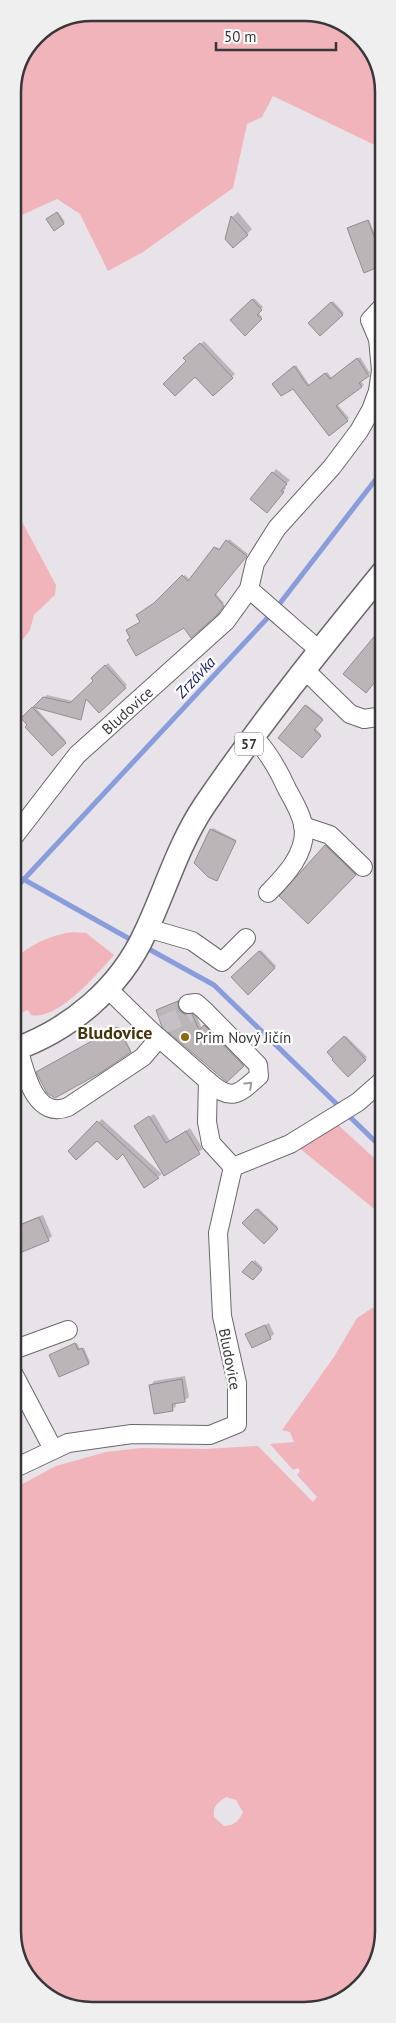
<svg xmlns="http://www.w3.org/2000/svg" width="396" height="2023" font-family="'PT Sans',sans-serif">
  <rect width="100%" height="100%" fill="#e8e3e9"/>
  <path fill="#f0b4ba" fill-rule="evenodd" d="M92,13L324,15L364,40L383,82V149L273,96L262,117L247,124L233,188L143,252L108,271L80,214L57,199L13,219V87L36,36Z
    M13,505L56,585L55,595L34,615L30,630L21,642L13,646Z
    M72,932L86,933L114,955C98,973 58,1021 31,1015L28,1010L13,1016V960C31,944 48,936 72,932Z
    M337,1124L383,1166V1216L298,1147Z
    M383,1307V1839L375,1848L383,1857V1936L360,1987L314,2010L76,2009L32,1984L13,1941V1489L56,1466L106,1452L141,1448L205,1449L258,1446L313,1502L317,1497L297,1475L300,1471L298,1468L293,1470L270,1444L294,1442L290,1432L282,1430L334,1357L357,1318L372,1308ZM226,1797L236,1800L243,1812C239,1821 235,1825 224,1826L214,1817C213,1806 217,1803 226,1797Z"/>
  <path fill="#0003" d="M58,212L65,222L63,223L50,217Z
    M238,212L252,229L247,234L227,238L232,217Z
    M369,220L381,249L383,264L350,227Z
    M254,298L263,307L258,312L262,317L245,334L231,320Z
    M333,301L344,313L320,334L309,323Z
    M204,341L235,374L213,394L185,358Z
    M360,357L370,373L361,381L364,385L362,386L337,404L349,418L347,420L293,388L274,384L296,365L310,386L327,372L332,378Z
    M276,469L290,480L284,486L286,488L270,508L273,473Z
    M229,539L248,554L215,593L224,603L191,636L184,626L132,637L157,602L185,575L190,580L215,548L216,547L221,549Z
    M108,663L127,685L99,711L87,698L80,718L35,706L47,695L73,701L95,681L92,679Z
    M307,705L323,718L315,728L321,734L302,756L279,737Z
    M35,707L66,741L52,754L22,718Z
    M213,828L236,840L218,878L211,830Z
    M329,842L359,870L308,922L281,896Z
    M261,950L276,966L248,993L233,977Z
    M181,999L182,1007L195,1012L202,1029L208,1023L246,1062L227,1080L157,1011Z
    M383,1001V1018L375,1012Z
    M119,1027L131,1050L130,1052L39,1070Z
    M346,1036L367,1057L348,1076L329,1052Z
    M154,1114L170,1141L190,1128L203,1149L164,1174L135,1126Z
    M102,1119L162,1174L144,1186L123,1152L97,1139L70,1151Z
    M258,1208L278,1227L264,1242L244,1223Z
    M43,1215L52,1236L48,1240L13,1233L17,1225Z
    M255,1260L263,1268L253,1278L244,1271Z
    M269,1323L274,1334L270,1338L247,1335Z
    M77,1343L80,1349L84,1348L90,1362L89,1363L52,1354Z
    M185,1376L189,1397L185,1400L175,1402L176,1406L172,1410L151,1385L154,1381Z"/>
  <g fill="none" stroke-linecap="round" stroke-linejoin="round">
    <path stroke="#899cdb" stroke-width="5" d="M23,879L135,942
      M13,891L274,611L383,470
      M145,947L214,985L383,1149"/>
  </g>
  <path fill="#bbb5b8" stroke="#938d90" d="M57,212L64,224L54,231L46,219Z
    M231,216L248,235L233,248L225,239Z
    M368,220L379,250L383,248V265L364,273L347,228Z
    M252,299L262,310L257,315L262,319L245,336L230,320Z
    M331,302L343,315L320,336L308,323Z
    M200,343L233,378L213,396L195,377L175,396L163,384L186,361L183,358Z
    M357,358L369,376L359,383L362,387L336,406L348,421L329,436L293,389L281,396L272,384L294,366L308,386L325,373L330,379Z
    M272,472L287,484L281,491L284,492L267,513L250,499Z
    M226,540L247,556L215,595L224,606L218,614L191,638L184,628L136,656L127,640L130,638L126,630L140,622L136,615L154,603L182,575L188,581L214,547L219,550Z
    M383,626V672L366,693L343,674Z
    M105,665L126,688L99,713L86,699L81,720L33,707L43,697L70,703L93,681L91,678Z
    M305,705L323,720L314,730L321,736L302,758L278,738Z
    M32,707L66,743L52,756L25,727L27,725L21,718Z
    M210,829L236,841L217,881L208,877L194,863Z
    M325,845L356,875L308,924L279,896Z
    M259,951L275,968L248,995L231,977Z
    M178,1001L179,1010L184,1014H192L199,1030L204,1025L244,1066L227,1082L162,1027L156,1010Z
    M117,1027L131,1052L100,1073L55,1098L47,1093L36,1072Z
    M344,1036L366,1060L348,1077L332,1060L333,1059L327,1052Z
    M149,1116L166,1143L186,1131L200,1154L164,1176L134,1126Z
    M97,1121L120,1142L159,1178L144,1188L123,1154L117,1160L97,1141L76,1160L68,1151Z
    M256,1209L278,1229L264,1244L242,1223Z
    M39,1217L49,1241L22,1252L13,1228Z
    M252,1261L262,1270L253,1280L242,1272Z
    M265,1325L271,1339L252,1348L245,1334Z
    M75,1343L78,1350L82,1348L89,1364L59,1377L49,1355Z
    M182,1379L185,1402L172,1404L173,1411L154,1414L149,1385Z"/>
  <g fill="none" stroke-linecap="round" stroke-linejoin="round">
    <path stroke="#c5c0c6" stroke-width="18" stroke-dasharray="18 9" stroke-linecap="butt" d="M162,1025L191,1013"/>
    <g stroke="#6b676c" stroke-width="20">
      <g id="minor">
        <path d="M249,589L320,651"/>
        <path d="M305,670L350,714L364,719L383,716"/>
        <path d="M254,737C269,753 278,769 287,789C293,800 300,811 303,824C309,851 285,876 268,893"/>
        <path d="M303,826L330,835L363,867"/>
        <path id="s1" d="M13,838L77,755L226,621L249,589L255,563L277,528L332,467L359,431L371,410L378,391L381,370L378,339L370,320L383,306"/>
        <path d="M147,928L192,941L222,962L246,938"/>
        <path d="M107,988L150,1030L208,1081L207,1122L211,1143L233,1167"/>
        <path d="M188,1004L196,1003L204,1010L258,1065L259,1076C238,1095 231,1102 208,1081"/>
        <path d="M18,1048C25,1071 34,1120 68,1107L143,1057L159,1038"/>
        <path d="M233,1167L290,1144L358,1102L383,1080"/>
        <path d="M13,1350L68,1330"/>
        <path d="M13,1373L53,1449"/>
        <path d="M13,1469L68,1443L132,1434L210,1435L237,1424V1383L222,1316L218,1233L233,1167"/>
      </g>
    </g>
    <g stroke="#6b676c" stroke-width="25">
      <path id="major" d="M13,1050C70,1030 120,988 145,933C165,891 178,845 204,806C259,725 321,648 383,572"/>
    </g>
    <use href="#minor" stroke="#fff" stroke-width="18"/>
    <use href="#major" stroke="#fff" stroke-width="22"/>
  </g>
  <defs><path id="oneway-chevron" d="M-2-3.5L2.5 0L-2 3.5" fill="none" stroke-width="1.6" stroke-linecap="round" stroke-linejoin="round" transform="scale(1.25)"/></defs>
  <use stroke="#9c9a9c" href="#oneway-chevron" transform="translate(249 1085) rotate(-43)"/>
  <circle fill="#8b6a0b" stroke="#fff" stroke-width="2" cx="185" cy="1037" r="5"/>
  <g text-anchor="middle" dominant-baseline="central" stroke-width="4.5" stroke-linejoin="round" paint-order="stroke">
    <rect fill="#fff" stroke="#747274" stroke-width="1" x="235" y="732.5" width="28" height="23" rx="4"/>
    <g font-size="14" font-weight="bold" fill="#383638">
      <text x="249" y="744">57</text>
    </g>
    <g font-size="15" fill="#383638" stroke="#fff">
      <text stroke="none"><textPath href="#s1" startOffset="172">Bludovice</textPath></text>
      <text transform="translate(230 1359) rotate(79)">Bludovice</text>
    </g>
    <g font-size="15" fill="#383638" stroke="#fff" text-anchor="start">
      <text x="195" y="1037">Prim Nový Jičín</text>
    </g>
    <g font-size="16" font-style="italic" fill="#1b256e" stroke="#fff">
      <text transform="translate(195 677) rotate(-47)">Zrzávka</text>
    </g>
    <g font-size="18" font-weight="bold" fill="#44340b" stroke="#fff">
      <text x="115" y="1032">Bludovice</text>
    </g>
  </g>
  <path d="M0 0H396V2023H0ZM92 21H304A71 71 0 0 1 375 92V1931A71 71 0 0 1 304 2002H92A71 71 0 0 1 21 1931V92A71 71 0 0 1 92 21Z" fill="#efefef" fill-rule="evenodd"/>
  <path fill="none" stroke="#383638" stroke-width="2.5" d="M92 21H304A71 71 0 0 1 375 92V1931A71 71 0 0 1 304 2002H92A71 71 0 0 1 21 1931V92A71 71 0 0 1 92 21Z"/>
  <path d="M216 42v8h120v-8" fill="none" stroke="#383638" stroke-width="2.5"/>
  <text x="224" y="42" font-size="15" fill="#383638" stroke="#ffffff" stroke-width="4" paint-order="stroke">50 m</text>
</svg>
